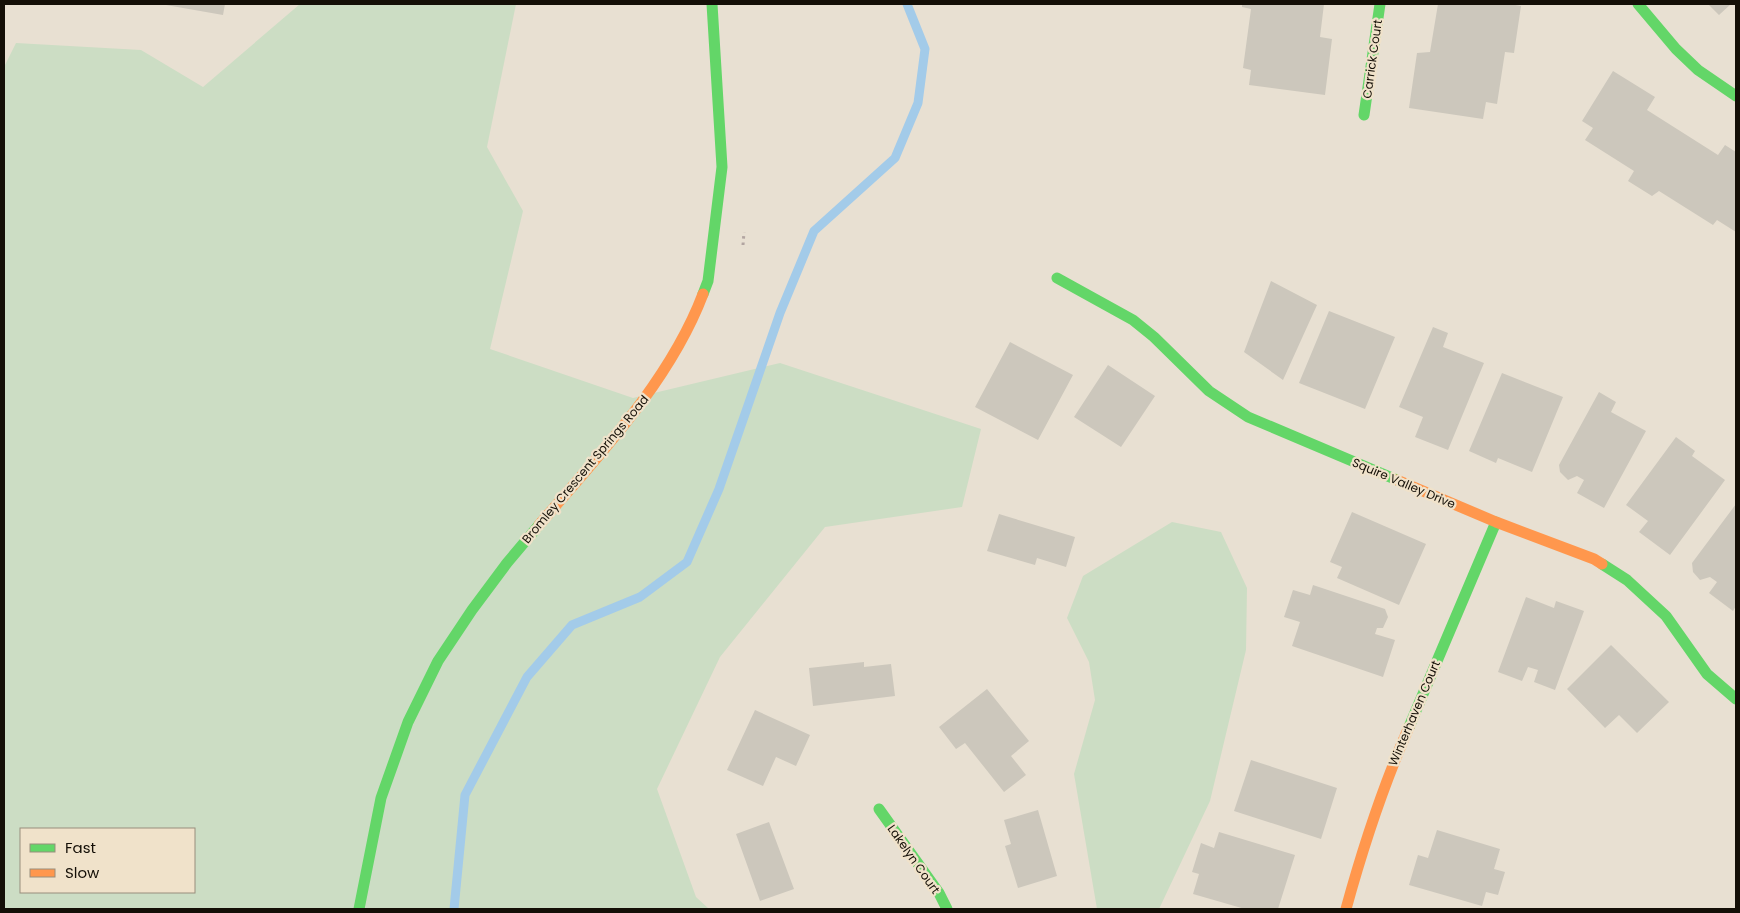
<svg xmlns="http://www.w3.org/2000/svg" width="1740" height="913" font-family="Poppins,sans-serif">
  <rect width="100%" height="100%" fill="#e8e0d2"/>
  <path fill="#ccddc4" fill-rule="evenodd" d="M300,4H516L487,147L523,211L490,349L633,398L780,363L981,429L962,507L825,527L720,657L657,789L696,897L709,909H4V67L16,43L141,50L203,87ZM21,829H194V892H21Z
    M1172,522L1221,532L1247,588L1246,650L1210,801L1159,909H1097L1074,774L1095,700L1089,662L1067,618L1083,576Z"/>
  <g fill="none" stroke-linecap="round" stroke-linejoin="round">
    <path stroke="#a3cbe9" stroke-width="9" d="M454,909L465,795L527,677L572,625L640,597L687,562L719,489L780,313L814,231L895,158L918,103L925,49L907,4"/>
  </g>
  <path fill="#ccc7bc" d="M166,4H225L223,15L166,5Z
    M1242,4H1324L1320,37L1332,39L1325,95L1249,85L1251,70L1243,68L1251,9L1242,7Z
    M1438,4H1510L1521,6L1514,53L1505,52L1497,104L1486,102L1483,119L1409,108L1417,53L1430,52Z
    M1708,4H1731L1719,15Z
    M1613,71L1655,97L1647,110L1718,155L1725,145L1736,152V232L1717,220L1713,225L1659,191L1652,196L1628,181L1634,171L1585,140L1593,128L1582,121Z
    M1271,281L1317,305L1283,380L1244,352Z
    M1329,311L1395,337L1365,409L1299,383Z
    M1433,327L1448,333L1443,347L1484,363L1448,450L1415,437L1423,417L1399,407Z
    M1010,342L1073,375L1038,440L975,407Z
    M1108,365L1155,396L1121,447L1074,417Z
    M1502,373L1563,397L1532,472L1498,458L1496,463L1469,451Z
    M1599,392L1616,402L1611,412L1646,431L1604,508L1577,493L1584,480L1577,476L1568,480L1560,472L1559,465Z
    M1676,437L1695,451L1692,456L1725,480L1670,555L1639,532L1648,521L1626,505Z
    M1736,504V606L1733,611L1709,593L1717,582L1710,577L1700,580L1693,572L1692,563Z
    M1352,512L1426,544L1399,605L1337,578L1342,567L1330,562Z
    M999,514L1075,537L1066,567L1037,558L1035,565L987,551Z
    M1313,585L1385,609L1388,617L1383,628H1377L1375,634L1395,640L1383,677L1292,646L1300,622L1284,617L1293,590L1310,595Z
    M1526,597L1554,608L1556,601L1584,611L1555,690L1534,682L1538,670L1528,667L1522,681L1498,672Z
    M1611,645L1669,702L1637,733L1619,715L1605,728L1567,689Z
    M864,662V667L891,664L895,696L813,706L809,668Z
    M987,689L1029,741L1011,756L1026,775L1004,792L965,743L956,749L939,727Z
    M755,710L810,735L796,766L776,757L763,786L727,770Z
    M1251,760L1337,788L1321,839L1234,811Z
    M1038,810L1057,876L1018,888L1005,846L1011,844L1004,820Z
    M769,822L794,889L760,901L736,834Z
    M1437,830L1500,849L1494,869L1505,872L1498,895L1486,892L1482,906L1409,885L1418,855L1428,858Z
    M1219,832L1295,855L1278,909H1245L1193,894L1199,874L1192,872L1201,843L1214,848Z"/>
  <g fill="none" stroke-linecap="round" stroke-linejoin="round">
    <path stroke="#b2a5a1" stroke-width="3" stroke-dasharray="2.5 4" stroke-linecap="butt" d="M743,245L744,232"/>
    <path stroke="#63d668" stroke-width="11" d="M1638,4L1676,49L1698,70L1736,96
      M1364,115L1380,4
      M1057,278L1133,320L1154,337L1209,391L1248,417L1397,480
      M703,294L708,281L722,167L712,4
      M1602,564L1627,580L1666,616L1707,674L1736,699
      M1409,727L1496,522
      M879,809L939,893L947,909
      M359,909L381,798L408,722L438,661L472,610L507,563L539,525"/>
    <path stroke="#ff974d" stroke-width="11" d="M1397,480L1496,522L1594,559L1602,564
      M539,525C600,454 670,381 703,294
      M1346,909C1363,847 1383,786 1409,727"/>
  </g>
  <g text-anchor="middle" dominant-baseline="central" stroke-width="4.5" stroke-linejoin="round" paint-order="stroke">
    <g font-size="12" fill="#140f07" stroke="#f0e2ca">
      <text transform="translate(1372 59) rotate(-82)">Carrick Court</text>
      <text transform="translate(585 469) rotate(-50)">Bromley Crescent Springs Road</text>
      <text transform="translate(1404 483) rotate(23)">Squire Valley Drive</text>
      <text transform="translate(1414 713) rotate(-67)">Winterhaven Court</text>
      <text transform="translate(914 859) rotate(55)">Lakelyn Court</text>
    </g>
  </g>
  <rect width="1740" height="913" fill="none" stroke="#140f07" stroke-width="10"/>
  <rect x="20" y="828" width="175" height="65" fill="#f0e2ca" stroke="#988e7c"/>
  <rect x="30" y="844" width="25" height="8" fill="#63d668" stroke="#988e7c"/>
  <text x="65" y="853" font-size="15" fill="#140f07">Fast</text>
  <rect x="30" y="869" width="25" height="8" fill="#ff974d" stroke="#988e7c"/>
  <text x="65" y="878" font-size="15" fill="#140f07">Slow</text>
</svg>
